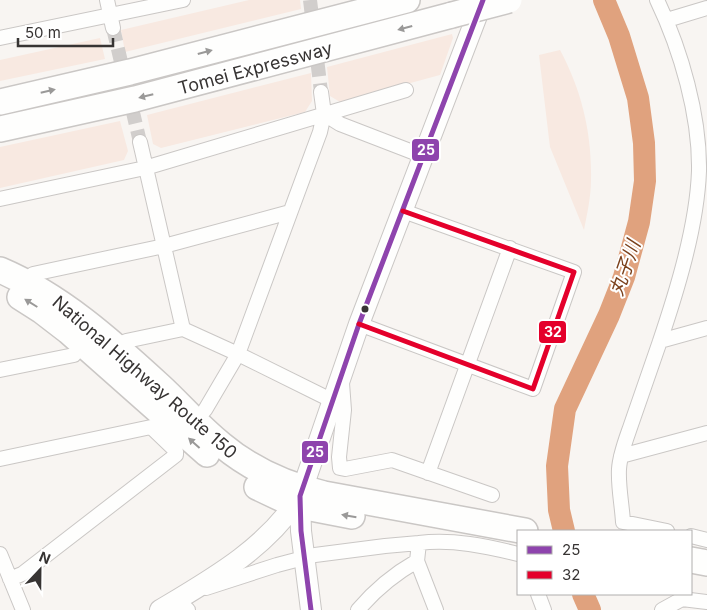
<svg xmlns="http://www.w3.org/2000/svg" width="707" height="610" font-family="Inter,'Noto Sans JP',sans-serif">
  <rect width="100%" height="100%" fill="#f8f5f2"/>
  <path fill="#f8e9e1" d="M249,0H300L301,9L125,52L121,30Z
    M452,34L453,38L440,75L340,102L330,96L327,67Z
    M100,38L105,59L0,81V60Z
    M560,50C582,91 592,134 591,180C591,197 587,214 584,230L550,147L549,139L539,55Z
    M311,73L312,101L305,112L161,148L153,144L147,115Z
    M120,121L128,151L124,160L0,188V147Z"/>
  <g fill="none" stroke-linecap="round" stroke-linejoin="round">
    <path stroke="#e0a27e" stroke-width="22" d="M564,531L559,510L557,466L565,409L609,315L624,277L639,222L645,181L644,143L638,98L619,36L604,0
      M583,594L590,610"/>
    <path stroke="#d1cecc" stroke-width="14" stroke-dasharray="14 7" stroke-linecap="butt" d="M310,0L321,92
      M113,28L140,142"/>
    <g stroke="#cac7c5" stroke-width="16">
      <path id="street" d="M107,0L113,28
        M657,0C681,50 700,116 699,171C697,226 677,291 659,344C650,370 641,396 632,422C627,437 620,453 619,469C618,486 622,505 623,522L667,531
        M667,20L707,8
        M0,38L183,0
        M321,92L324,114
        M140,142L183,329L238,354L333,401
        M0,199L145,168L406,90
        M27,281L33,274L164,246L290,212
        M359,324L533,389L574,272L403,211
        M126,341L183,329
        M660,341L707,328
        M0,370L74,355
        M342,383L344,410L339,457L340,468L345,469L392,460L492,495
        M205,410L238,354L320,132L324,114L340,124L423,156
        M621,456L707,433
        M0,459L151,427L176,451V455L22,574L10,579
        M428,473L510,248
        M691,536L707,540
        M419,543C453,539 486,546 518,554
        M0,554L23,610
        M206,588L277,565L315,555L385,546L419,543L417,561
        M538,594L544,610
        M177,600L188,610
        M358,610C374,591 396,573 417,561L436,610
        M662,610L682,599L707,602"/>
    </g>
    <g stroke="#cac7c5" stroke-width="22">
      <path id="secondary" d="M160,610C212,579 267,548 300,496
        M311,610L301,531L300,496L359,324L483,0"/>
    </g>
    <g stroke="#cac7c5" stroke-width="28">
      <path id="highway" d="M0,102L130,72L407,0
        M0,129L135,99L452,15
        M0,270C61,296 110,340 159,385C180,404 199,427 222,445C252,470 286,485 324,494L525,531
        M20,297L42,311L68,331L207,454
        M257,487L295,505L352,516
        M691,560L707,563"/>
    </g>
    <use href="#street" stroke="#fefefd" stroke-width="14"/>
    <use href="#secondary" stroke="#fefefd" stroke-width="20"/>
    <use href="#highway" stroke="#fefefd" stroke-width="25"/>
    <g stroke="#cac7c5" stroke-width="28" stroke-linecap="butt">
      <path id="highway-bridge" d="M452,15L509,0"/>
    </g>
    <use href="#highway-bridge" stroke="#fefefd" stroke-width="25"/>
    <g stroke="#fff" stroke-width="9">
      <path id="bus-1" d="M311,610L301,531L300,496L359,324L483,0"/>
    </g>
    <g stroke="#fff" stroke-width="9">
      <path id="bus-2" d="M359,324L533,389L574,272L403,211"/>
    </g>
    <use href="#bus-1" stroke="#8e44ad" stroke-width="5"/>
    <use href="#bus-2" stroke="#e4002b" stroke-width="5"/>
  </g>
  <defs><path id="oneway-solid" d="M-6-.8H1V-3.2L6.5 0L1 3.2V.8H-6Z" transform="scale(1.25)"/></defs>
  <g fill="#9a9998">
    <use href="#oneway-solid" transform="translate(405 28) rotate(165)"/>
    <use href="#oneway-solid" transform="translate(205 52) rotate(-15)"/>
    <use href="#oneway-solid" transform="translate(48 91) rotate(-13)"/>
    <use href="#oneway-solid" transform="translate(146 96) rotate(166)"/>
    <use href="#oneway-solid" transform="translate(31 303) rotate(-148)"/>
    <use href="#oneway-solid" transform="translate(194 443) rotate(-138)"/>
    <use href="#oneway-solid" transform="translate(349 516) rotate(-170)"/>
  </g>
  <circle fill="#373433" stroke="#fff" stroke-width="2" cx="365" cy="309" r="4.5"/>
  <g text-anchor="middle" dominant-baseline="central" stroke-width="4" stroke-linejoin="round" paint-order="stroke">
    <g font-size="18" fill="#373433" stroke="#fff">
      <text transform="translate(255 68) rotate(-15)">Tomei Expressway</text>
      <text transform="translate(145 377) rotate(41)">National Highway Route 150</text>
    </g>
    <g font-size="19" font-style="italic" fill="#7b411c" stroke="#fff">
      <text transform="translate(625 268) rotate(-71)">丸子川</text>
    </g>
  </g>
  <g stroke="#fff" stroke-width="2">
    <rect x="411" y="138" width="29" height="24" rx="5" fill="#8e44ad"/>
    <rect x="538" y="320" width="29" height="24" rx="5" fill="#e4002b"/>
    <rect x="301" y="440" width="28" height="24" rx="5" fill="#8e44ad"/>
  </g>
  <g font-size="14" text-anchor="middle" font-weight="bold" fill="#fff">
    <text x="426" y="155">25</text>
    <text x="553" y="337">32</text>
    <text x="315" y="457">25</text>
  </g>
  <rect x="517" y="530" width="175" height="65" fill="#ffffff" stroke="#afaead"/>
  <rect x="527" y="546" width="25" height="8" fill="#8e44ad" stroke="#afaead"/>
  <text x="562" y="555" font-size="15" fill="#373433">25</text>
  <rect x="527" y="571" width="25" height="8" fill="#e4002b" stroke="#afaead"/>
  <text x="562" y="580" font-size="15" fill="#373433">32</text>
  <g transform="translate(40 570) rotate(22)" stroke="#ffffff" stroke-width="4" paint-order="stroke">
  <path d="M0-4L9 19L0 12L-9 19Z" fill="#373433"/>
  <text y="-8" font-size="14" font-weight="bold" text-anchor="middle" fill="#373433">N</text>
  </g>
  <path d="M18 38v8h95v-8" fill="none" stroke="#373433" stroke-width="2.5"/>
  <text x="25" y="38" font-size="15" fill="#373433" stroke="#ffffff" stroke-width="4" paint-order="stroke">50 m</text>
</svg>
